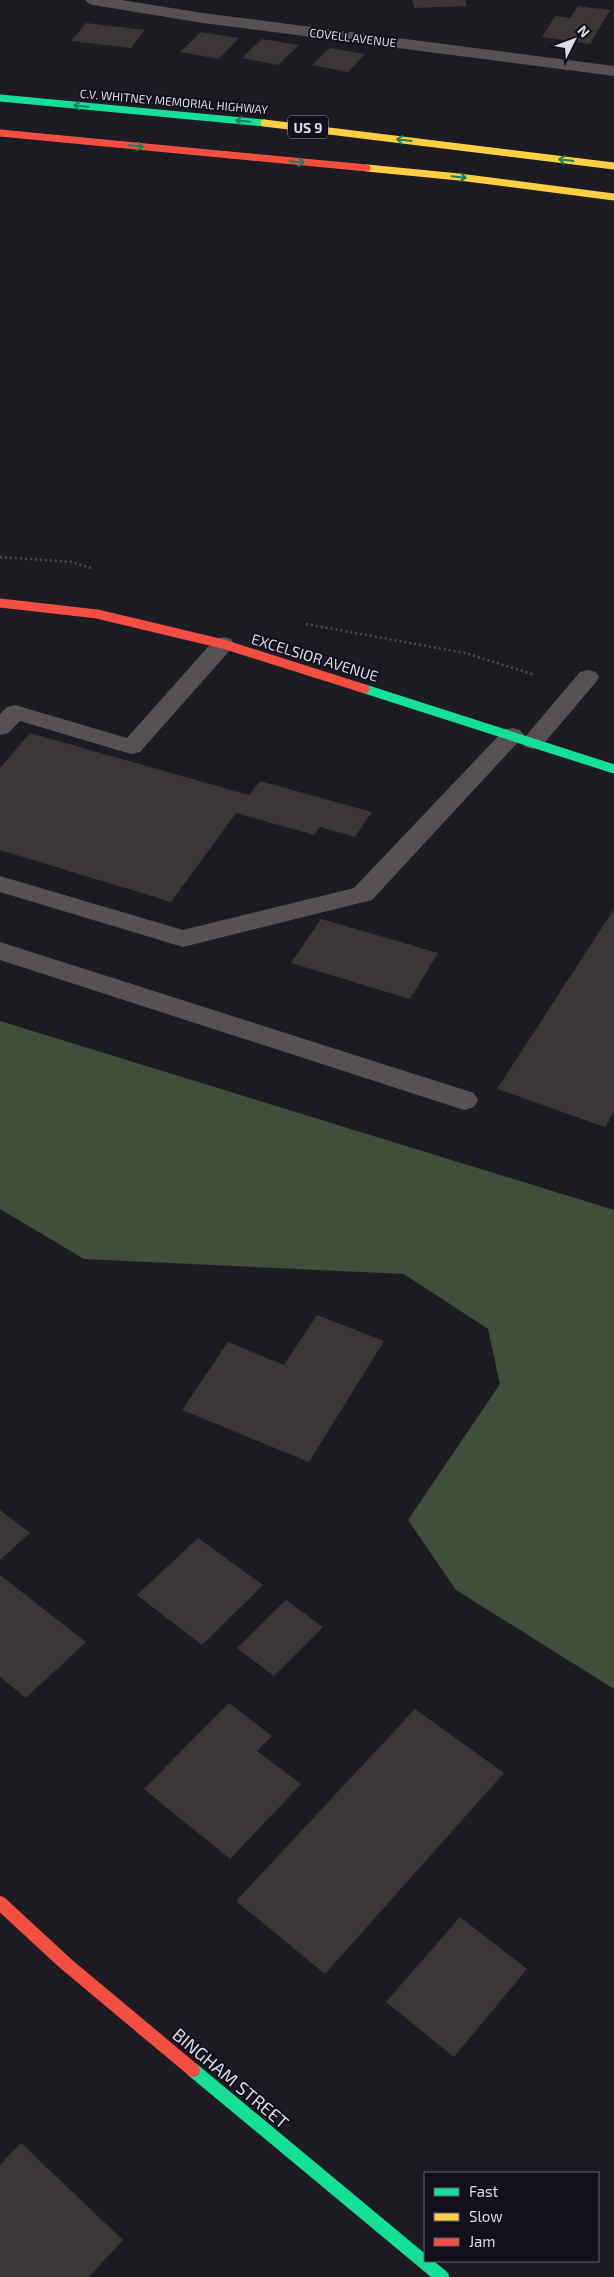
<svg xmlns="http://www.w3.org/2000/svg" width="614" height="2277" font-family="'Exo 2',sans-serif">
  <rect width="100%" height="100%" fill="#1d1c22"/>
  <path fill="#424e3b" d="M0,1021L614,1210V1689L456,1590L408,1520L500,1384L488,1329L404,1274L84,1259L0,1209Z"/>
  <path fill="#3b3737" d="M412,0H465L467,6L414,8Z
    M578,6L610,10L590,44L542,37L555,16L570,18Z
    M86,23L145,30L131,48L71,41Z
    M201,32L239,38L219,59L180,52Z
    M262,39L299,45L278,65L242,58Z
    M330,48L365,54L348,72L312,65Z
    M30,733L249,795L260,781L372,812L355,837L320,827L314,835L236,813L171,902L0,850V768Z
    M614,909V1112L605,1127L497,1089Z
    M321,919L356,929L438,953L410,999L291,963Z
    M317,1315L384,1341L309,1462L182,1410L228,1342L284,1365Z
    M0,1510L30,1533L0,1560Z
    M198,1538L263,1585L202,1645L137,1595Z
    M0,1575L86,1642L26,1698L0,1677Z
    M286,1600L323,1627L274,1676L237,1648Z
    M229,1703L272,1736L257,1751L301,1784L230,1859L144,1789Z
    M415,1709L504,1773L325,1974L236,1901Z
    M460,1917L527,1969L454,2057L386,2002Z
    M21,2143L123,2240L89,2277H0V2165Z"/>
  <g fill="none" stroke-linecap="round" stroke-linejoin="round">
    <path stroke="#504e51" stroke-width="2.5" stroke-dasharray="2 3" stroke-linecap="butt" d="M0,557L72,562L93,569
      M306,624L465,653L532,674"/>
    <path fill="#565153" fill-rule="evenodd" d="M223,637L231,639L234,644L231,649L140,752L132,754L124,752L20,721L8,733L0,735V714L7,707L15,705L127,738L215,639Z
      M588,670L596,672L599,677L596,682L541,747L533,749L525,747L521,742L525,737L580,672Z
      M512,728L520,730L524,735L520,740L372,900L183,947L0,892V876L183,930L354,888L504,730Z
      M0,942L474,1093L478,1100L474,1107L464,1110L0,960Z"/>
    <path fill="#565153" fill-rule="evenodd" d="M85,0H121L203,13L614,66V76L203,23L93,5L88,3Z"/>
    <path stroke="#16e098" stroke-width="7" d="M0,98L264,123"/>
    <path stroke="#16e098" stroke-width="9" d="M365,689L614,769"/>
    <path stroke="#16e098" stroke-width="14" d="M193,2070L442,2277"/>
    <path stroke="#ffcf43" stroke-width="7" d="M264,123L614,166
      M367,168L459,177L614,197"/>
    <path stroke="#f24e42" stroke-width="7" d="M0,133L367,168"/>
    <path stroke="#f24e42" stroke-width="9" d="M0,603L97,614L223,644L365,689"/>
    <path stroke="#f24e42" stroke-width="14" d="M0,1903L65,1963L193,2070"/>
  </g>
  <defs><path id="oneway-shaft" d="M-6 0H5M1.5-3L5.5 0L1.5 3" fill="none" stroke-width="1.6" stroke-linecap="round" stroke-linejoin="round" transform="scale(1.25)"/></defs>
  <g stroke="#158261">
    <use href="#oneway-shaft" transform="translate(81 106) rotate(-175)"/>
    <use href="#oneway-shaft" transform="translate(243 121) rotate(-175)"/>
    <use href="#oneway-shaft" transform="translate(404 140) rotate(-173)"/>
    <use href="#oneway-shaft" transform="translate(136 146) rotate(5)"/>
    <use href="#oneway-shaft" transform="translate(566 160) rotate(-173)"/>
    <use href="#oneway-shaft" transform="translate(297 162) rotate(5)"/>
    <use href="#oneway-shaft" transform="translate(459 177) rotate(6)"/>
  </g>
  <g text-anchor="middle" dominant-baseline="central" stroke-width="4" stroke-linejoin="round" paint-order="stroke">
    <g font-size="12" fill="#dedce6" stroke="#130f1d">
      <text transform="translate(353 37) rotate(7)">COVELL AVENUE</text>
      <text transform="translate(174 101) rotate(5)">C.V. WHITNEY MEMORIAL HIGHWAY</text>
    </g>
    <rect fill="#130f1d" stroke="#a19eaa" stroke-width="1" x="288" y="115.5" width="40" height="23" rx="4"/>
    <g font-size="14" font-weight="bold" fill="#dedce6">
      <text x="308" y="127">US 9</text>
    </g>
    <g font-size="15" fill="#dedce6" stroke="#130f1d">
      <text transform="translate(315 657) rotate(17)">EXCELSIOR AVENUE</text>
    </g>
    <g font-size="18" fill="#dedce6" stroke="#130f1d">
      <text transform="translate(231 2078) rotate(40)">BINGHAM STREET</text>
    </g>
  </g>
  <rect x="424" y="2172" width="175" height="90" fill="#130f1d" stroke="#64616d"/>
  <rect x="434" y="2188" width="25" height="8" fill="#16e098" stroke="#64616d"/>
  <text x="469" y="2197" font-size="15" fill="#dedce6">Fast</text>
  <rect x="434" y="2213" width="25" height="8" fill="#ffcf43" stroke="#64616d"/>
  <text x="469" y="2222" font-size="15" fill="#dedce6">Slow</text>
  <rect x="434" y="2238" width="25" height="8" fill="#f24e42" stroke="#64616d"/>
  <text x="469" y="2247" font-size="15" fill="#dedce6">Jam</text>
  <g transform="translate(574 40) rotate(48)" stroke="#130f1d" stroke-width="4" paint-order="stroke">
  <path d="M0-4L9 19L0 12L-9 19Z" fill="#dedce6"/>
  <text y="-8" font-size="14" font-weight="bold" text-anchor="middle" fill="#dedce6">N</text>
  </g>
</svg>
